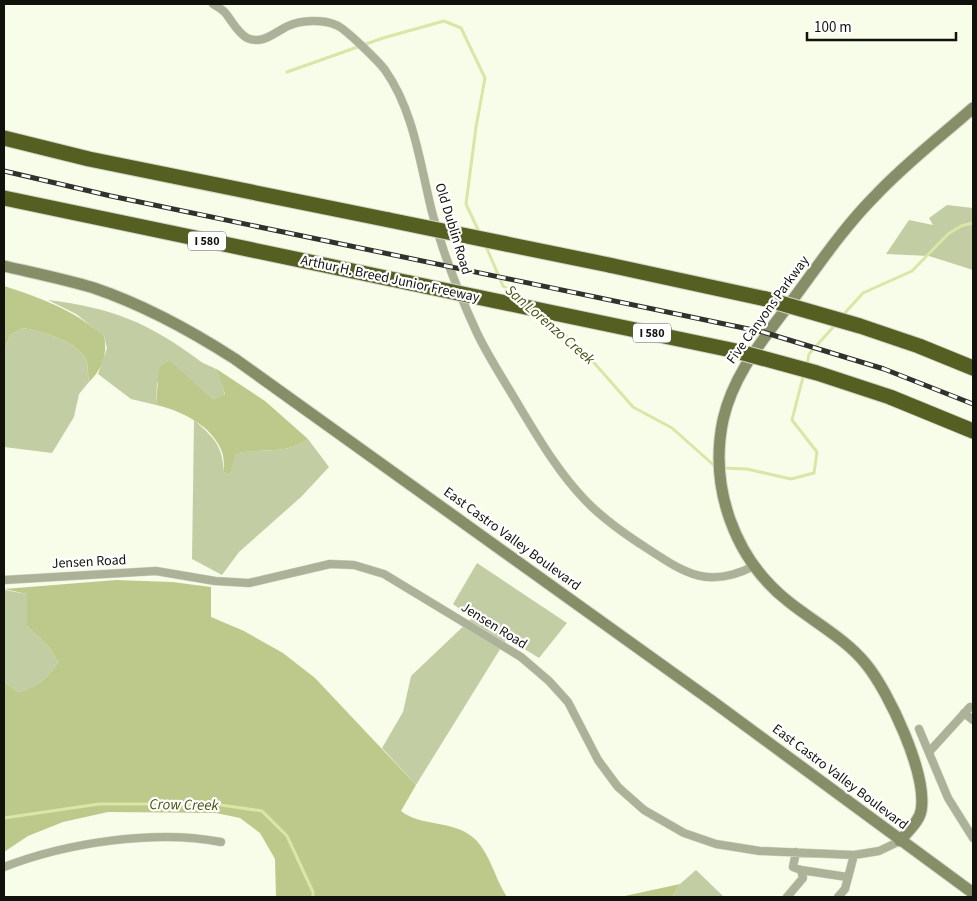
<svg xmlns="http://www.w3.org/2000/svg" width="977" height="901" font-family="'Source Sans 3',sans-serif">
  <rect width="100%" height="100%" fill="#f8fdea"/>
  <path fill="#c3cda3" d="M947,205L973,208V270L929,256L886,254L909,220L933,225L929,218Z
    M48,300C112,308 148,322 200,361C207,366 215,366 219,373C222,380 223,389 225,396L213,399L168,360L157,384L156,405L131,399L98,374L107,348L104,336L76,314Z
    M23,328C42,332 80,341 87,362C88,368 88,376 89,382L79,394L74,417L52,453L4,447V353L10,335Z
    M194,420C214,438 222,444 224,472L230,475L234,454C260,447 286,456 308,439L329,467L301,497L239,552L222,575L192,559Z
    M477,563L567,623L539,658L507,638L416,785L382,748L403,712L411,676L472,618L453,604Z
    M4,590L27,594V626L49,647L58,662C49,678 36,688 18,694L4,682Z
    M696,870L724,897H672L680,884Z"/>
  <path fill="#bcc98a" d="M4,286C41,298 74,310 104,336C108,353 102,370 89,382C88,376 88,368 87,362C80,341 42,332 23,328L10,335L4,353Z
    M169,360L213,399L225,395L219,374L215,368L265,401L308,439C286,456 260,447 235,454L230,475L224,472C224,466 224,457 222,452C213,426 180,410 156,405L159,368Z
    M116,580L172,582L211,587V617L244,631L283,653L315,678L416,785L401,811C423,828 455,819 476,840C491,856 495,879 507,897H276L275,859L260,833L240,818L216,813L108,812L63,822L28,836L4,852V682L18,693C36,688 49,678 58,662L49,647L27,626V594L4,589Z
    M680,884L672,897H620Z"/>
  <g fill="none" stroke-linecap="round" stroke-linejoin="round">
    <path stroke="#d8e6a6" stroke-width="3" d="M287,72L383,38L444,21L461,28L485,78L476,127L466,204L480,234
      M485,244L503,286L521,300
      M843,315L863,293L912,271L948,234L961,226L973,223
      M542,317L581,348L633,407L672,428L717,468
      M807,365L809,354L836,324
      M723,468L747,469L791,479L814,473L817,452L792,420L804,373
      M4,818L99,804H214L262,811L287,836L313,892V897"/>
    <g stroke="#d3d7c6" stroke-width="9">
      <path id="minor" d="M213,4C218,7 224,10 227,15C233,23 238,33 247,38C263,45 275,32 288,26C301,20 323,19 336,25C345,28 379,62 385,70C414,111 420,164 432,212C443,254 459,294 477,333C489,358 505,382 519,406C539,439 558,472 585,500C603,519 626,535 648,549C686,574 709,589 754,566
        M4,580L156,571L215,581L249,583L330,564L354,565L384,574L521,657L549,681L568,702L598,760L618,787L644,810L684,833L716,844L760,851L854,855L879,851L900,841
        M964,713L973,720
        M919,729L948,798L973,838
        M929,752L970,707
        M4,867C66,843 155,829 221,842
        M801,870L847,877
        M787,897L803,878L801,870L793,867L796,852
        M838,897L845,889L854,855"/>
    </g>
    <g stroke="#d3d7c6" stroke-width="13">
      <path id="secondary" d="M4,266C34,273 64,279 94,288C144,305 190,330 235,359L712,701L973,893
        M900,841C907,832 919,822 921,811C928,775 889,692 866,664C846,639 814,622 789,602C734,559 709,487 723,420C733,375 762,341 788,306C816,269 842,229 875,196C905,164 940,137 973,108"/>
    </g>
    <g stroke="#d3d7c6" stroke-width="17">
      <path id="motorway" d="M4,138L89,159L389,220
        M4,198L410,283
        M609,265L766,299
        M919,346L973,368
        M890,397L973,431"/>
    </g>
    <use href="#minor" stroke="#abb297" stroke-width="8"/>
    <use href="#secondary" stroke="#858e66" stroke-width="11"/>
    <use href="#motorway" stroke="#555f22" stroke-width="15"/>
    <g stroke="#31322b" stroke-width="5">
      <path id="rail" d="M4,171L111,196L763,332L884,369L973,404"/>
    </g>
    <use href="#rail" stroke="#fff" stroke-width="3" stroke-dasharray="9" stroke-linecap="butt"/>
    <g stroke="#d3d7c6" stroke-width="17" stroke-linecap="butt">
      <path id="motorway-bridge" d="M389,220L609,265
        M410,283L736,351L817,373L890,397
        M766,299L860,326L919,346"/>
    </g>
    <use href="#motorway-bridge" stroke="#555f22" stroke-width="15"/>
  </g>
  <g text-anchor="middle" dominant-baseline="central" stroke-width="4.5" stroke-linejoin="round" paint-order="stroke">
    <g fill="#fff" stroke="#585955" stroke-width="1">
      <rect x="188" y="231.5" width="38" height="19" rx="4"/>
      <rect x="633" y="323.5" width="38" height="19" rx="4"/>
    </g>
    <g font-size="12" font-weight="bold" fill="#11120c">
      <text x="207" y="241">I 580</text>
      <text x="652" y="333">I 580</text>
    </g>
    <g font-size="14" fill="#11120c" stroke="#fff">
      <text transform="translate(453 229) rotate(73)">Old Dublin Road</text>
      <text transform="translate(390 279) rotate(12)">Arthur H. Breed Junior Freeway</text>
      <text transform="translate(768 310) rotate(-54)">Five Canyons Parkway</text>
      <text transform="translate(512 539) rotate(36)">East Castro Valley Boulevard</text>
      <text transform="translate(89 562) rotate(-3)">Jensen Road</text>
      <text transform="translate(494 626) rotate(32)">Jensen Road</text>
      <text transform="translate(840 777) rotate(37)">East Castro Valley Boulevard</text>
    </g>
    <g font-size="15" font-style="italic" fill="#4b550e" stroke="#fff">
      <text transform="translate(550 325) rotate(41)">San Lorenzo Creek</text>
      <text transform="translate(184 805) rotate(1)">Crow Creek</text>
    </g>
  </g>
  <rect width="977" height="901" fill="none" stroke="#11120c" stroke-width="10"/>
  <path d="M807 32v8h149v-8" fill="none" stroke="#11120c" stroke-width="2.5"/>
  <text x="814" y="32" font-size="15" fill="#11120c" stroke="#ffffff" stroke-width="4" paint-order="stroke">100 m</text>
</svg>
